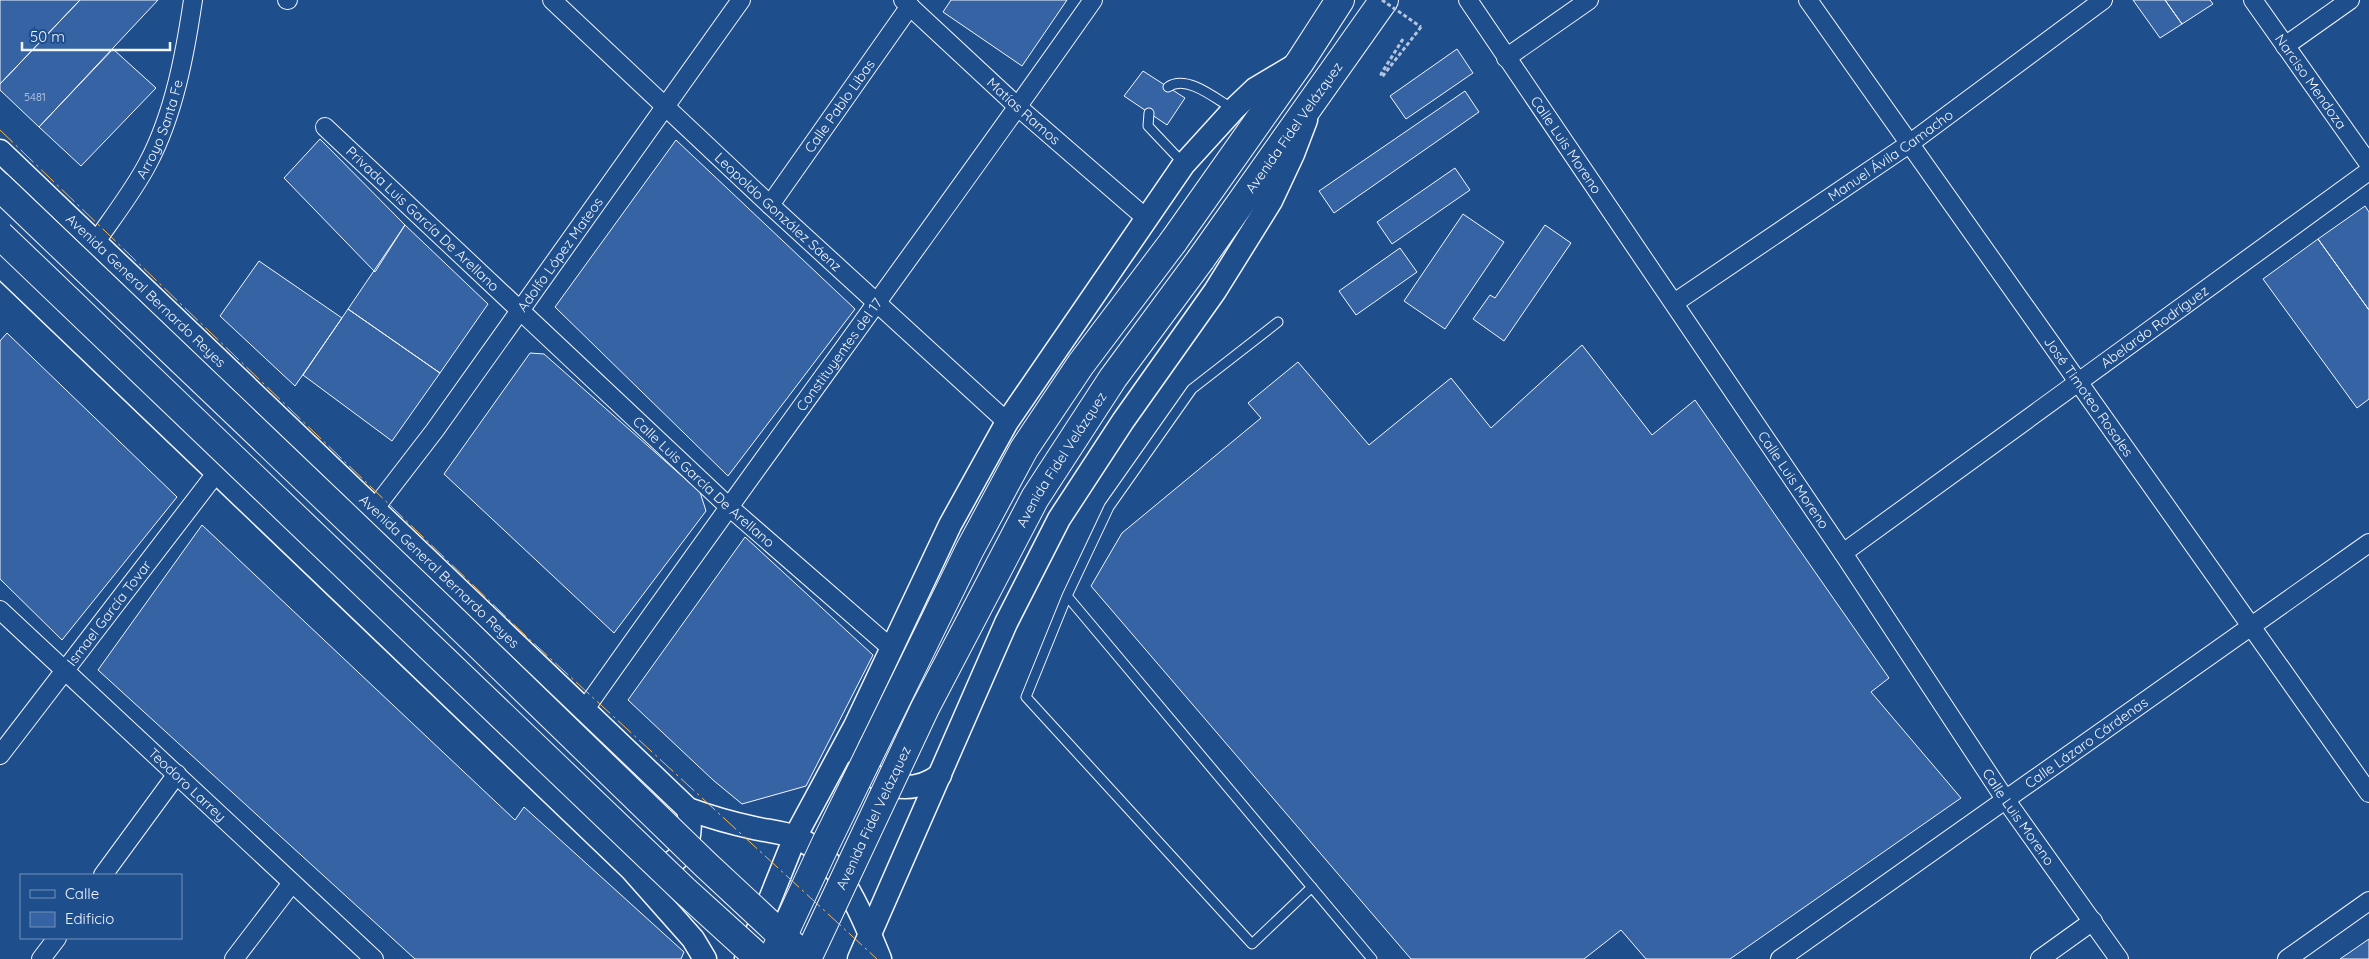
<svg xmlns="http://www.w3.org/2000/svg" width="2369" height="959" font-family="Quicksand,sans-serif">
  <rect width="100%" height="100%" fill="#1f4e8c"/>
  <path fill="#3563a3" stroke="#f2f6ff" d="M0,0H80L0,84Z
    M80,0H158L39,127L0,90V84Z
    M951,0H1067L1022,66L943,12Z
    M2133,0H2165L2182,24L2160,38Z
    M2165,0H2210L2213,4L2182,24Z
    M113,49L156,88L81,166L39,127Z
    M1457,49L1473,73L1406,119L1390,96Z
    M1143,71L1185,98L1167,125L1124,96Z
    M1465,91L1479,112L1334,213L1319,191Z
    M320,139L405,225L375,272L284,178Z
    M676,140L855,309L728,476L555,307Z
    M1455,168L1470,190L1392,244L1377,222Z
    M2365,206L2369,212V310L2318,239Z
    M1463,214L1504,242L1445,329L1404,301Z
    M405,225L488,304L440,373L348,309Z
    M1545,225L1571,243L1504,341L1473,319L1490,295L1495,298Z
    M2318,239L2369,310V399L2357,408L2263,279Z
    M1400,248L1417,272L1356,315L1339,291Z
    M259,261L342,318L295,386L220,316Z
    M348,309L440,373L392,441L303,375Z
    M7,333L177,497L62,640L0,579V341Z
    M1582,345L1652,435L1695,400L1889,678L1871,692L1961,798L1730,959H1646L1621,930L1584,959H1411L1091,586L1122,533L1261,418L1248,403L1298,362L1369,445L1451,378L1491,428Z
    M530,353L544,354L700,492L706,511L614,633L444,474Z
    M202,525L515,820L524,807L684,952L681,959H415L98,670Z
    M745,537L873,655L806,786L742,804L713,780L628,700Z
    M2369,939V959H2340Z"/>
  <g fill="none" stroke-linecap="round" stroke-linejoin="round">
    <g stroke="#f2f6ff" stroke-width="11">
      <path id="service" d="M1168,87C1187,74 1216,99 1233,109
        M1149,113L1148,126L1183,163
        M1278,322L1192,389L1109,507L1067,596L1026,697L1252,944L1312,887
        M1067,596L1372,959"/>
    </g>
    <g stroke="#f2f6ff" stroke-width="20">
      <g id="minor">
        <path d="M287,0H288"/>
        <path id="s1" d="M552,0L770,205L1007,422"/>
        <path id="s2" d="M903,0L1018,107L1147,219"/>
        <path id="s3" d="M1468,0L1843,553L2005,799L2119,959"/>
        <path id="s4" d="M1808,0L2369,793"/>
        <path id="s5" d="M2253,0L2369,164"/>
        <path d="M2285,46L2350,0"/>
        <path d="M1506,58L1589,0"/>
        <path id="s6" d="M325,127L728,506L891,648"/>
        <path id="s7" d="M770,205L910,6"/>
        <path id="s8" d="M95,243C113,217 134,190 148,163C174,114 185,54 193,0"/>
        <path id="s9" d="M1674,303L1909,144L2103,0"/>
        <path id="s10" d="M375,508L435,430L741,0"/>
        <path id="s11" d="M1843,553L2369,171"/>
        <path id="s12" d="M0,610L374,959"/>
        <path id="s13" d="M585,709C752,472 926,238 1093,0"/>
        <path id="s14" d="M0,755L217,472"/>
        <path d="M103,875L177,774"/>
        <path d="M41,959L57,938"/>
        <path d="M234,959L292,883"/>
        <path id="s15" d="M1780,959L2369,543"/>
        <path d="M2040,959L2093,921"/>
        <path d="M2287,959L2369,901"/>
      </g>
    </g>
    <g stroke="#f2f6ff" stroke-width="25">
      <g id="tertiary">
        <path id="s16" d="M0,151L688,809C710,817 731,823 754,828C767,831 782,832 795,837C839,854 864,919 880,959"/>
        <path d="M0,265L631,869L693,939L705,959"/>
        <path d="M857,754C873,788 910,797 940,775"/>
        <path d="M645,871C681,868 695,843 688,809"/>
        <path d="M746,959L795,837L855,726L950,525L1007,422L1184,164L1234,109L1255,89L1297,64"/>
        <path d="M859,959L1006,623L1059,519L1123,421L1215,291L1271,201L1293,154L1306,120"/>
      </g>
    </g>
    <g stroke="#f2f6ff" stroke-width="30">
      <g id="trunk">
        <path d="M1173,242L1300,62L1340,0"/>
        <path id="s17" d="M1201,259L1384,0"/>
      </g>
    </g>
    <path stroke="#b3c4dc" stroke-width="3" stroke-dasharray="4 2.5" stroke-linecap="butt" d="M1403,39L1381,74L1382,77L1421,27"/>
    <use href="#service" stroke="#1f4e8c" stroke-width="9"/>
    <use href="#minor" stroke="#1f4e8c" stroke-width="18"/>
    <use href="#tertiary" stroke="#1f4e8c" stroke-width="22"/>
    <use href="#trunk" stroke="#1f4e8c" stroke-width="28"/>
    <g stroke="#f2f6ff" stroke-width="30" stroke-linecap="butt">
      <path id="primary-bridge" d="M0,187L444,611L705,864L807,959
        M0,235L684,890L760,959"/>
    </g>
    <g stroke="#f2f6ff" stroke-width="30" stroke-linecap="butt">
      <g id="trunk-bridge">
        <path d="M772,959L826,843L969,551L1024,449L1081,364L1173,242"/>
        <path id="s18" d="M807,959L925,708L1035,498L1113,378L1201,259"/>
      </g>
    </g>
    <path stroke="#b3c4dc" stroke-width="3" stroke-dasharray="4 2.5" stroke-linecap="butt" d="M1382,0L1421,27"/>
    <use href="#primary-bridge" stroke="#1f4e8c" stroke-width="28"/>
    <use href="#trunk-bridge" stroke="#1f4e8c" stroke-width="28"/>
    <path stroke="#ffb74d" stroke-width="1" stroke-dasharray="18 4 2.5 4" stroke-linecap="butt" d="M0,130L526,636L877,959"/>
  </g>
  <g text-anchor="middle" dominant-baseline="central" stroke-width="4" stroke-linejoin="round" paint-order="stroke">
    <g font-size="11" fill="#c3d1e8">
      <text x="35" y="97">5481</text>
    </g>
    <g font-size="14" fill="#f2f6ff" stroke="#1f4e8c">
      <text stroke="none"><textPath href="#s5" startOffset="100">Narciso Mendoza</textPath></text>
      <text stroke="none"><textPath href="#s7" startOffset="121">Calle Pablo Libas</textPath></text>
      <text stroke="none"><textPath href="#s2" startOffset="164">Matías Ramos</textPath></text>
      <text stroke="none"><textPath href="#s8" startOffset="132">Arroyo Santa Fe</textPath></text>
      <text stroke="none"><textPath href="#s17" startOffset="161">Avenida Fidel Velázquez</textPath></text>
      <text stroke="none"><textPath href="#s3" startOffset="175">Calle Luis Moreno</textPath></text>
      <text stroke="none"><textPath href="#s9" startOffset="262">Manuel Ávila Camacho</textPath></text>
      <text stroke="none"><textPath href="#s1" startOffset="310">Leopoldo González Sáenz</textPath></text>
      <text stroke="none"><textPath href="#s6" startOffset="134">Privada Luis García De Arellano</textPath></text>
      <text stroke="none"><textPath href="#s10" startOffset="314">Adolfo López Mateos</textPath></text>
      <text stroke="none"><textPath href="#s16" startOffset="202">Avenida General Bernardo Reyes</textPath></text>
      <text stroke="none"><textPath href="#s11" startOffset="385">Abelardo Rodríguez</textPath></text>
      <text stroke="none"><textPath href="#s13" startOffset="436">Constituyentes del 17</textPath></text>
      <text stroke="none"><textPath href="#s4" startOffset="486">José Timoteo Rosales</textPath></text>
      <text stroke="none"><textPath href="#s18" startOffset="561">Avenida Fidel Velázquez</textPath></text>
      <text stroke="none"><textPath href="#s3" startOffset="580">Calle Luis Moreno</textPath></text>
      <text stroke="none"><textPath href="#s6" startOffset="519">Calle Luis García De Arellano</textPath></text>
      <text stroke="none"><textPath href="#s16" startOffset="608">Avenida General Bernardo Reyes</textPath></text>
      <text stroke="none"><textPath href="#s14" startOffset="179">Ismael García Tovar</textPath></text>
      <text stroke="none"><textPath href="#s15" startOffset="375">Calle Lázaro Cárdenas</textPath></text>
      <text stroke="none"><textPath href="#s12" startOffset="256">Teodoro Larrey</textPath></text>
      <text stroke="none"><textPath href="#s3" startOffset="985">Calle Luis Moreno</textPath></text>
      <text stroke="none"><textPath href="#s18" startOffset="156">Avenida Fidel Velázquez</textPath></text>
    </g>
  </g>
  <rect x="20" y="874" width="162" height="65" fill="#1f4e8c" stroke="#7391ba"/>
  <rect x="30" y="890" width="25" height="8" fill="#1f4e8c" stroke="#7391ba"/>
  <text x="65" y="899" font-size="15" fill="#f2f6ff">Calle</text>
  <rect x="30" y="912" width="25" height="15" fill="#3563a3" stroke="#7391ba"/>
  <text x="65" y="924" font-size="15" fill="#f2f6ff">Edificio</text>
  <path d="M22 42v8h148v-8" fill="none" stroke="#f2f6ff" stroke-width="2.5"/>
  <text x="30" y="42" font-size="15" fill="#f2f6ff" stroke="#1f4e8c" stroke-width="4" paint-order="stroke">50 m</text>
</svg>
